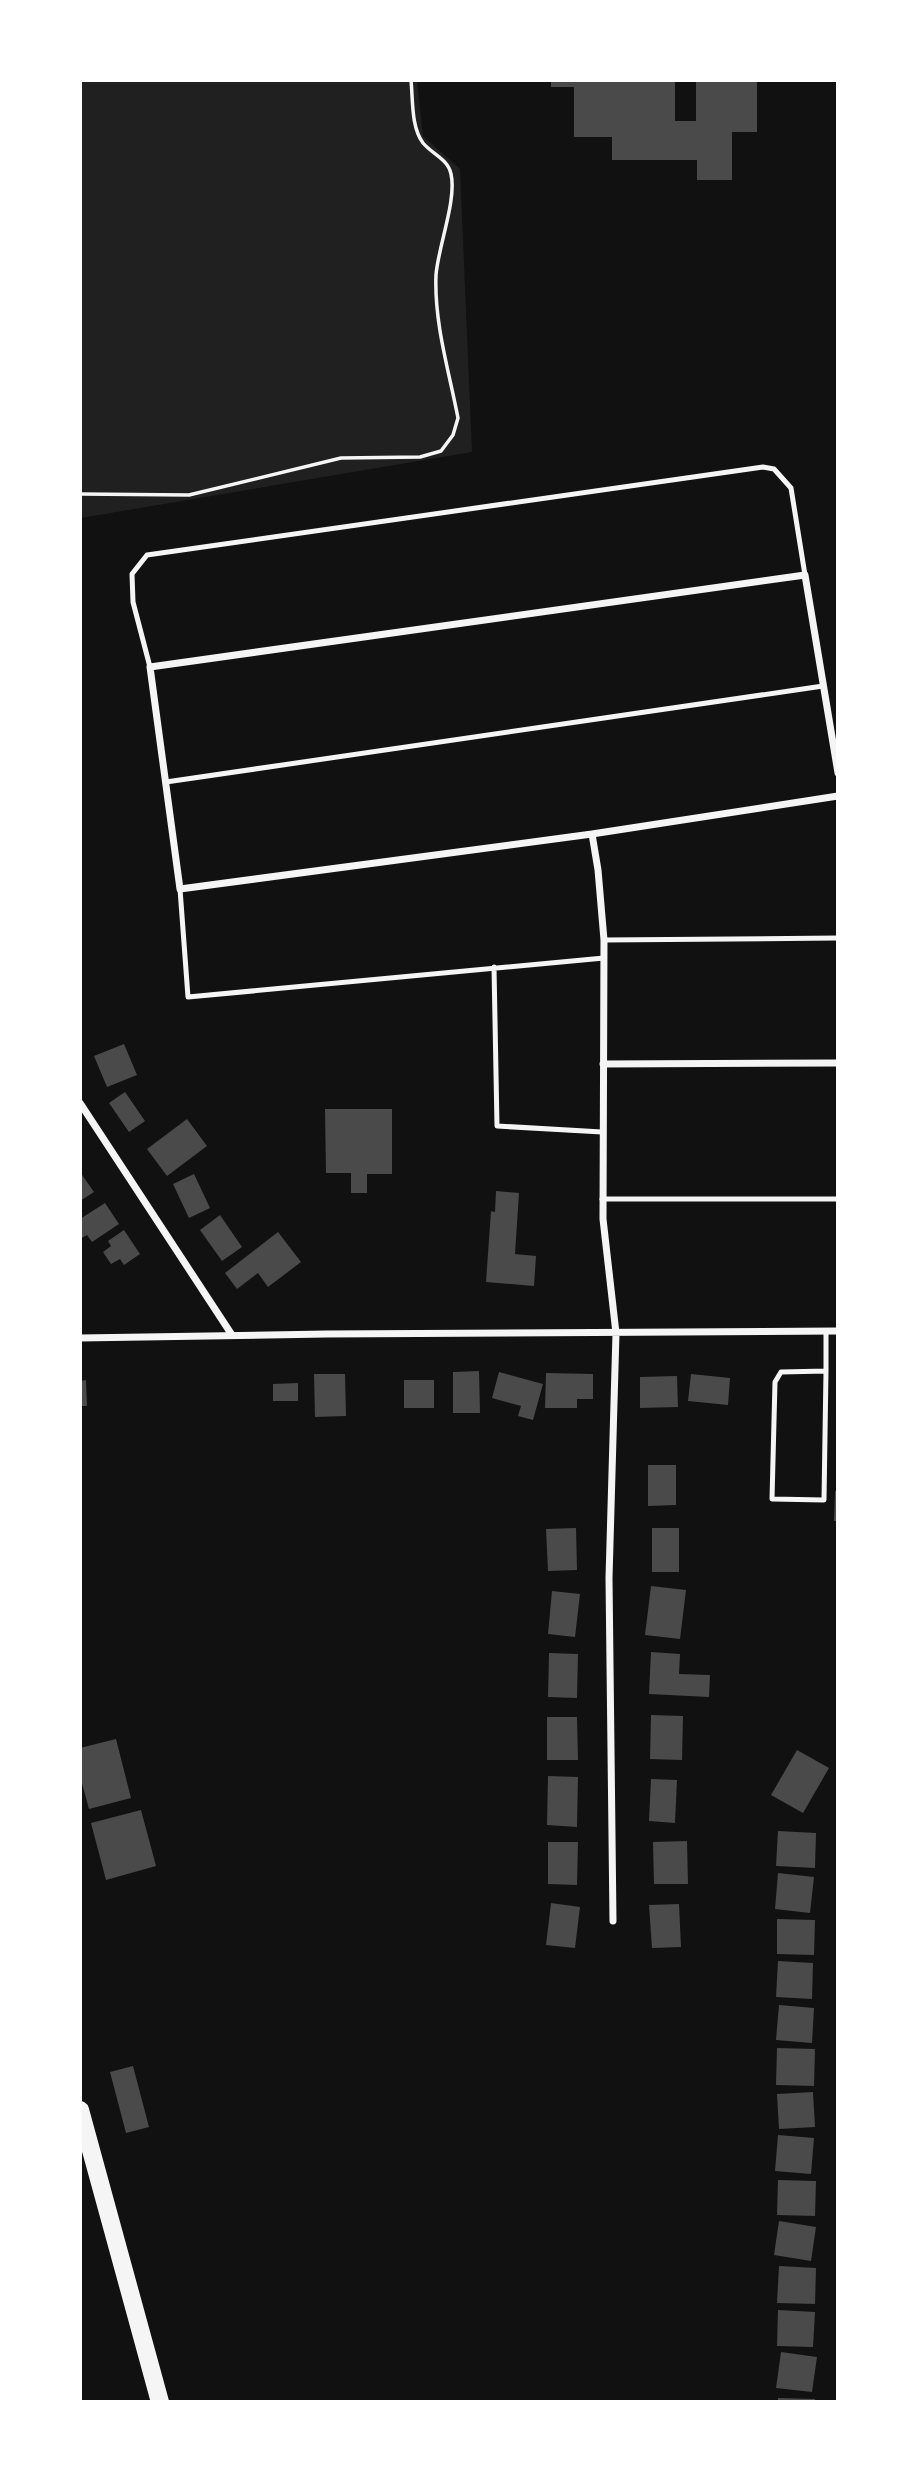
<svg xmlns="http://www.w3.org/2000/svg" width="918" height="2482" font-family="'Work Sans',sans-serif">
  <rect width="100%" height="100%" fill="#111"/>
  <path fill="#202020" d="M81,81H417L423,136L460,169L472,452L81,518Z"/>
  <path fill="#4a4a4a" d="M551,80H675V121H696V80H757V132H732V180H697V160H612V137H574V87H551Z
    M124,1044L137,1075L107,1087L94,1056Z
    M125,1092L145,1121L129,1132L109,1103Z
    M325,1109H392V1174H367V1193H351V1173H326Z
    M187,1119L207,1146L167,1176L147,1149Z
    M80,1172L94,1192L80,1201Z
    M194,1174L210,1208L189,1218L173,1184Z
    M496,1191L519,1193L515,1254L536,1256L534,1286L486,1282L491,1211L495,1212Z
    M105,1203L119,1224L92,1242L87,1235L80,1239V1219Z
    M220,1215L242,1247L222,1261L200,1230Z
    M124,1230L140,1254L124,1265L120,1259L111,1264L103,1252L111,1246L108,1241Z
    M278,1232L301,1262L268,1287L258,1273L237,1289L225,1273Z
    M479,1371L480,1413H453V1372Z
    M499,1372L543,1384L533,1420L518,1416L521,1406L492,1398Z
    M546,1373L593,1374V1399H577V1408H545Z
    M314,1374H345L346,1416L315,1417Z
    M691,1374L730,1378L728,1405L688,1401Z
    M677,1376L678,1407L640,1408V1377Z
    M86,1380L87,1406H80V1381Z
    M404,1380H434V1408H404Z
    M298,1383V1401H273V1384Z
    M648,1465H676V1505L648,1506Z
    M835,1491H838V1521H834Z
    M576,1528L577,1570L548,1571L546,1529Z
    M652,1528H679V1572H652Z
    M651,1586L686,1590L680,1639L645,1635Z
    M552,1591L580,1594L575,1637L548,1634Z
    M651,1652L680,1654L679,1674L710,1675L709,1697L649,1694Z
    M549,1653L578,1654L577,1698L548,1697Z
    M651,1715L683,1716L682,1760L650,1759Z
    M547,1717H577L578,1760H547Z
    M116,1739L131,1798L89,1809L80,1776V1748Z
    M797,1750L829,1768L803,1813L771,1795Z
    M548,1776L578,1777L577,1827L547,1825Z
    M651,1779L677,1780L675,1823L649,1821Z
    M141,1810L156,1866L106,1880L91,1823Z
    M778,1831L816,1833L815,1868L776,1866Z
    M687,1841L688,1884H654L653,1842Z
    M548,1842H578L577,1885L548,1884Z
    M778,1873L814,1877L810,1913L775,1909Z
    M551,1903L580,1907L575,1948L546,1945Z
    M679,1904L681,1947L652,1948L649,1905Z
    M777,1919L815,1920L814,1955L777,1954Z
    M778,1961L813,1963L812,1999L776,1997Z
    M779,2005L814,2008L812,2043L776,2040Z
    M777,2048L815,2049L814,2086L776,2085Z
    M133,2066L149,2127L126,2133L110,2072Z
    M813,2092L815,2127L779,2129L777,2094Z
    M778,2135L814,2138L811,2174L775,2171Z
    M778,2180L816,2181L815,2216L777,2215Z
    M779,2221L816,2227L811,2261L774,2255Z
    M779,2266L816,2268L815,2304L777,2303Z
    M778,2310L815,2312L813,2347L777,2346Z
    M781,2352L817,2357L812,2392L776,2388Z
    M778,2398L815,2399V2402H778Z"/>
  <g fill="none" stroke-linecap="round" stroke-linejoin="round">
    <path stroke="#f5f5f5" stroke-width="3.5" d="M80,494L189,495L341,458L420,457L441,451L453,435L458,418C449,371 434,323 436,275C438,247 457,200 451,174C448,159 432,154 423,143C411,127 413,100 411,80"/>
    <path stroke="#f5f5f5" stroke-width="5" d="M150,667L133,602L132,574L147,555L763,467L774,469L791,488L805,575
      M166,782L823,686
      M180,889L188,997L604,958
      M604,940L838,938
      M494,967L497,1126L602,1132
      M602,1199H838
      M826,1371L824,1500L772,1499L775,1382L781,1372L826,1371V1331"/>
    <path stroke="#f5f5f5" stroke-width="7" d="M838,773L805,575L150,667L180,889L592,834L838,796
      M592,834L598,870L604,940L603,1219L616,1333L609,1578L613,1921
      M603,1064L838,1063
      M80,1103L232,1335
      M80,1338L326,1334L838,1331"/>
    <path stroke="#f5f5f5" stroke-width="18" d="M80,2110L160,2402"/>
  </g>
  <rect width="918" height="2482" fill="none" stroke="#ffffff" stroke-width="164"/>
</svg>
